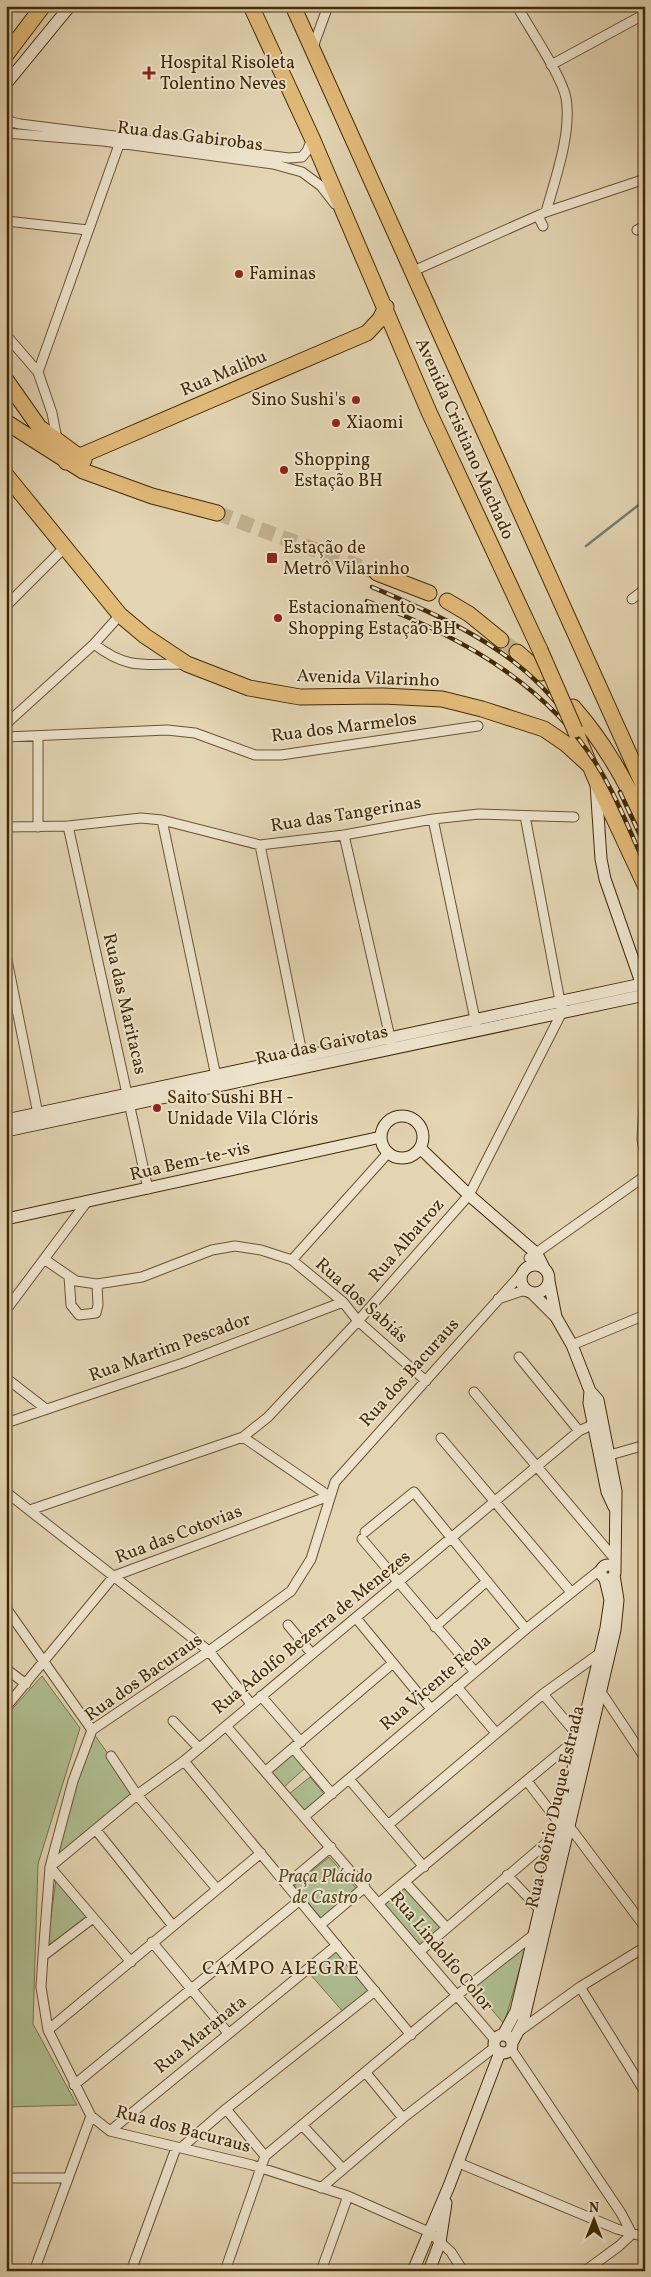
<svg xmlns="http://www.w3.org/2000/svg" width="651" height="2277" font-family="Vollkorn,serif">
  <rect width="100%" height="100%" fill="#e3d4b2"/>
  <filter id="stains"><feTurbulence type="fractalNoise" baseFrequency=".004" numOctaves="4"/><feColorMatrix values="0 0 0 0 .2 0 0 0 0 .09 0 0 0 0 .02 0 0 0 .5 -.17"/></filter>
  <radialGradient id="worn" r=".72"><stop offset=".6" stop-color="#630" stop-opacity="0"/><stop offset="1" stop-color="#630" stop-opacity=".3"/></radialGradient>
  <path fill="#aebe91" stroke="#78744c" d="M42,1676L80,1728L38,1864L33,2024L77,2105L6,2107V1716Z
    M94,1734L137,1795L57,1859L76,1782Z
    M293,1753L305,1768L283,1788L269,1772Z
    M310,1777L325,1795L304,1813L289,1794Z
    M329,1857L357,1889L321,1918L294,1886Z
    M56,1879L88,1918L47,1946Z
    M404,1885L440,1927L420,1945L383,1903Z
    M527,1943L504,2024L473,1987Z
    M336,1950L372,1991L345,2014L309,1973Z"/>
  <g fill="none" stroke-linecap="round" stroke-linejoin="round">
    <path stroke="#767e70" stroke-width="2.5" d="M586,546L645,500"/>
    <path stroke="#c3b290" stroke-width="15" stroke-dasharray="15 8" stroke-linecap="butt" d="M217,513L377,573
      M501,640L517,652"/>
    <g stroke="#6a5431" stroke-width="11">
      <path id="street" d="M517,6C529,28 562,76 566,98C572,133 555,179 546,212
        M313,47L328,6
        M551,65L643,15
        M6,116L11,122L20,124L289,158L302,157L307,151L312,139
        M6,133L103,141L273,164L302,172L321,186L335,204
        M645,210V217
        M538,216L543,226
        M6,221L88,230
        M637,230L645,226
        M411,272L546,212L645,179
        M6,335L38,372L52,413L57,439
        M38,372L121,139
        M632,599L645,589
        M6,606L65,547
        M94,644C127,670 145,664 185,664
        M6,724L94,644L120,615
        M6,737L167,730L195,733L255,755H281L478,726
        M433,819L476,1024
        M162,820L217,1081
        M68,826L148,1189
        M6,827L68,826L141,818L162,820L260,845L344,835L433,819L479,814L574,817
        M38,827V737
        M344,835L391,1042
        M260,845L304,1063
        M6,955L39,1119
        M645,1090L642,1139L645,1156
        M529,1258L645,1176
        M44,1259L76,1281L97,1284L142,1277L212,1250L235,1246L261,1250L292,1260L343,1302L358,1321L426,1381
        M292,1260L388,1153
        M69,1277L71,1305L79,1315L96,1313L98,1305L97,1284
        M498,1299L522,1291L529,1292
        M6,1310L86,1203
        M572,1345L645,1315
        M519,1357L579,1431
        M6,1378L46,1409
        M474,1392L614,1558
        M6,1423L183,1363L343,1302
        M243,1437L329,1496
        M441,1438L571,1592
        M610,1455L645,1445
        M6,1492L209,1651L251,1704
        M30,1510L243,1437L268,1417L358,1321L469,1195L562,1012L525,816
        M365,1532L414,1492L526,1629
        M362,1539L475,1672
        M6,1608L92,1730
        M356,1618L431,1709
        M288,1625L312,1654
        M435,1627L487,1581
        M6,1669L26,1684
        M457,1687L496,1733
        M596,1691L601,1692L645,1758
        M261,1696L301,1742
        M6,1707L114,1576L329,1496
        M173,1721L199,1748
        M226,1726L495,2040
        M294,1749L332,1794
        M111,1756L137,1795L217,1889
        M184,1761L411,2035
        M266,1771L393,1663
        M349,1779L424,1867
        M527,1781L560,1824
        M305,1816L526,1629L601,1569
        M388,1825L543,1694L603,1651
        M565,1826H569L645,1927
        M96,1830L173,1926
        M507,1875L543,1913
        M405,1882L446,1927
        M287,1884L331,1847
        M379,1903L579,1737L543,1694
        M320,1925L365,1887
        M152,1942L228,2033
        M420,1951L558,1833
        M43,1956L93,1918
        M131,1962L50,1867L137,1795L184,1761L579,1431L594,1424
        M580,1987L645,2092
        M48,2030L261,1853
        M518,2032L580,1987L645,1947
        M511,2049L621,2213L632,2234L619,2246L585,2271
        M366,2073L403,2118
        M74,2085L300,1900
        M226,2109L265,2156
        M302,2125L343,2169
        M110,2131L337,1945
        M181,2148L226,2109L375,1991
        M459,2163L617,2229L645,2237
        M6,2178H68
        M321,2188L403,2118L495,2047
        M34,2271L91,2116
        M131,2271L176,2148
        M225,2271L265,2156L456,1996L537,1932
        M321,2271L348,2196
        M463,2271L451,2252L429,2232L348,2196L252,2165L110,2131L91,2116L48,2030L41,1987L43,1956L50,1867L73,1781L92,1730L209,1651L291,1591L311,1559L335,1482L522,1273"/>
    </g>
    <g stroke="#422a06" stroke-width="13">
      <path id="secondary" d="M6,84L70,6
        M596,784L601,859L605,879L644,991
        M381 1137a21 21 0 1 1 42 0a21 21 0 1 1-42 0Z
        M6,1120L642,984
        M6,1131L645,995
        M420,1148L469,1195L537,1254L544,1268
        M6,1219L381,1137
        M521 1279a14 14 0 1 1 28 0a14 14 0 1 1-28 0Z
        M549,1281L556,1317L572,1345L590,1391L598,1400L616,1491L615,1571
        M532,1293L555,1316
        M590,1391L589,1403L607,1492L614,1507
        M601 1572a7 7 0 1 1 14 0a7 7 0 1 1-14 0Z
        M503,2035L516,2011L606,1628L610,1600L605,1579
        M494 2044a9 9 0 1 1 18 0a9 9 0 1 1-18 0Z
        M512,2043L523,2022L615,1630L618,1600L614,1575
        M413,2271L449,2186L500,2052
        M429,2271L440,2242L446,2203"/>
    </g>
    <g stroke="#422a06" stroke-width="17">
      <path id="highway" d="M251,6L312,138L429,412L540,650
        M293,6L645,789
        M6,55L43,6
        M6,380L39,427L84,460
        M6,422L83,471L152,496L217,513
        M66,462L367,333L380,319L386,307
        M6,475L120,615L145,636L187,664L249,688L300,697L383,696L442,699L482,709L544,729L566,744L589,765
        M377,573L429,593
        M447,601L469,614L501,640
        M517,652L541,673
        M573,707C604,742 625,780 645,822
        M575,730L596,780L645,885"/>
    </g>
    <use href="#street" stroke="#ede3cd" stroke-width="9"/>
    <use href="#secondary" stroke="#ede3cd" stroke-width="11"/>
    <use href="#highway" stroke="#e2ba79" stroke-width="15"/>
    <g stroke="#422a06" stroke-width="4.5">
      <path id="rail" d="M372,587C431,612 495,639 541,686C551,696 560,707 569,718
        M367,601C464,637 561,691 610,788C623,812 633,839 645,864
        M620,792L645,846"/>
    </g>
    <use href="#rail" stroke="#ede3cd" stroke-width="2.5" stroke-dasharray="8" stroke-linecap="butt"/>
    <g stroke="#422a06" stroke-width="17" stroke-linecap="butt">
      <path id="highway-bridge" d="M540,650L575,730"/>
    </g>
    <use href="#highway-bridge" stroke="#e2ba79" stroke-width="15"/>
  </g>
  <g fill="#8f2418" stroke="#ede3cd" stroke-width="2">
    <path d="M146.5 65.5h5v5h5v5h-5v5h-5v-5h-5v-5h5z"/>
    <circle cx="239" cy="274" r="5"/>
    <circle cx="356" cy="400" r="5"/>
    <circle cx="336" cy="423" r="5"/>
    <circle cx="284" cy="470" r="5"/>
    <rect x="266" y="552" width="12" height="12" rx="2.5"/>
    <circle cx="278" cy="618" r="5"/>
    <circle cx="157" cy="1108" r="5"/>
  </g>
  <g text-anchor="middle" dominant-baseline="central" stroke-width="4" stroke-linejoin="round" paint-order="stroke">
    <g font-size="18" fill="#422a06" stroke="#ede3cd" text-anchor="start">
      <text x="160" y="63">Hospital Risoleta<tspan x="160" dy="21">Tolentino Neves</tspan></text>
      <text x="249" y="274">Faminas</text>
      <text x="346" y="400" text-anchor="end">Sino Sushi's</text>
      <text x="346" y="423">Xiaomi</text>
      <text x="294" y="460">Shopping<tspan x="294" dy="21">Estação BH</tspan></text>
      <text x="283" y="548">Estação de<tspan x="283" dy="21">Metrô Vilarinho</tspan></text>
      <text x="288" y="608">Estacionamento<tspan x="288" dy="21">Shopping Estação BH</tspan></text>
      <text x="167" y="1098">Saito Sushi BH -<tspan x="167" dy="21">Unidade Vila Clóris</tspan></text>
    </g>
    <g font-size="18" fill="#422a06" stroke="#ede3cd">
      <text transform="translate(190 137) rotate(7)">Rua das Gabirobas</text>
      <text transform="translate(224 374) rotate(-23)">Rua Malibu</text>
      <text transform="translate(464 439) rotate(66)">Avenida Cristiano Machado</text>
      <text transform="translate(368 679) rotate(2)">Avenida Vilarinho</text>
      <text transform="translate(344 728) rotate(-7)">Rua dos Marmelos</text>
      <text transform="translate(346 815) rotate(-9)">Rua das Tangerinas</text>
      <text transform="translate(124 1004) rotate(77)">Rua das Maritacas</text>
      <text transform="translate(322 1046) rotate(-12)">Rua das Gaivotas</text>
      <text transform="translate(190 1162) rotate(-13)">Rua Bem-te-vis</text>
      <text transform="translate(407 1241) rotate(-49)">Rua Albatroz</text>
      <text transform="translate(361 1301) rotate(42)">Rua dos Sabiás</text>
      <text transform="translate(170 1348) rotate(-20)">Rua Martim Pescador</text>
      <text transform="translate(410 1373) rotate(-48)">Rua dos Bacuraus</text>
      <text transform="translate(179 1535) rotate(-21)">Rua das Cotovias</text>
      <text transform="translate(312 1633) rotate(-39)">Rua Adolfo Bezerra de Menezes</text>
      <text transform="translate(144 1678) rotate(-35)">Rua dos Bacuraus</text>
      <text transform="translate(436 1683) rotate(-40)">Rua Vicente Feola</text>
      <text transform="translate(556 1807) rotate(-77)">Rua Osório Duque Estrada</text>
      <text transform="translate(441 1952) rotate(50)">Rua Lindolfo Color</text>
      <text transform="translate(201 2035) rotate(-39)">Rua Maranata</text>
      <text transform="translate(183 2130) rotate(15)">Rua dos Bacuraus</text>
    </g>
    <g font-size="18" font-style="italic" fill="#584822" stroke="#ede3cd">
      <text x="325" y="1877">Praça Plácido<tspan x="325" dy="21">de Castro</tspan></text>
    </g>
    <g font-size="19" letter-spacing="1" fill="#422a06" stroke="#ede3cd">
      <text x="281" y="1969">CAMPO ALEGRE</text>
    </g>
  </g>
  <rect width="651" height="2277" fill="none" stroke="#e3d4b2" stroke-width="25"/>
  <rect x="8" y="8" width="636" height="2262" fill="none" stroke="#422a06" stroke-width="2.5"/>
  <rect x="12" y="12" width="626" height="2252" fill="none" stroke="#422a06"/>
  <g transform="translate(594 2220)" stroke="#ede3cd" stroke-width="4" paint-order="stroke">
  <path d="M0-4L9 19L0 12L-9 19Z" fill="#422a06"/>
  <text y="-8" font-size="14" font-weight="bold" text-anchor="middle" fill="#422a06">N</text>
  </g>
  <rect width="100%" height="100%" filter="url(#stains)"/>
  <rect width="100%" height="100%" fill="url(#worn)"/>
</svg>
